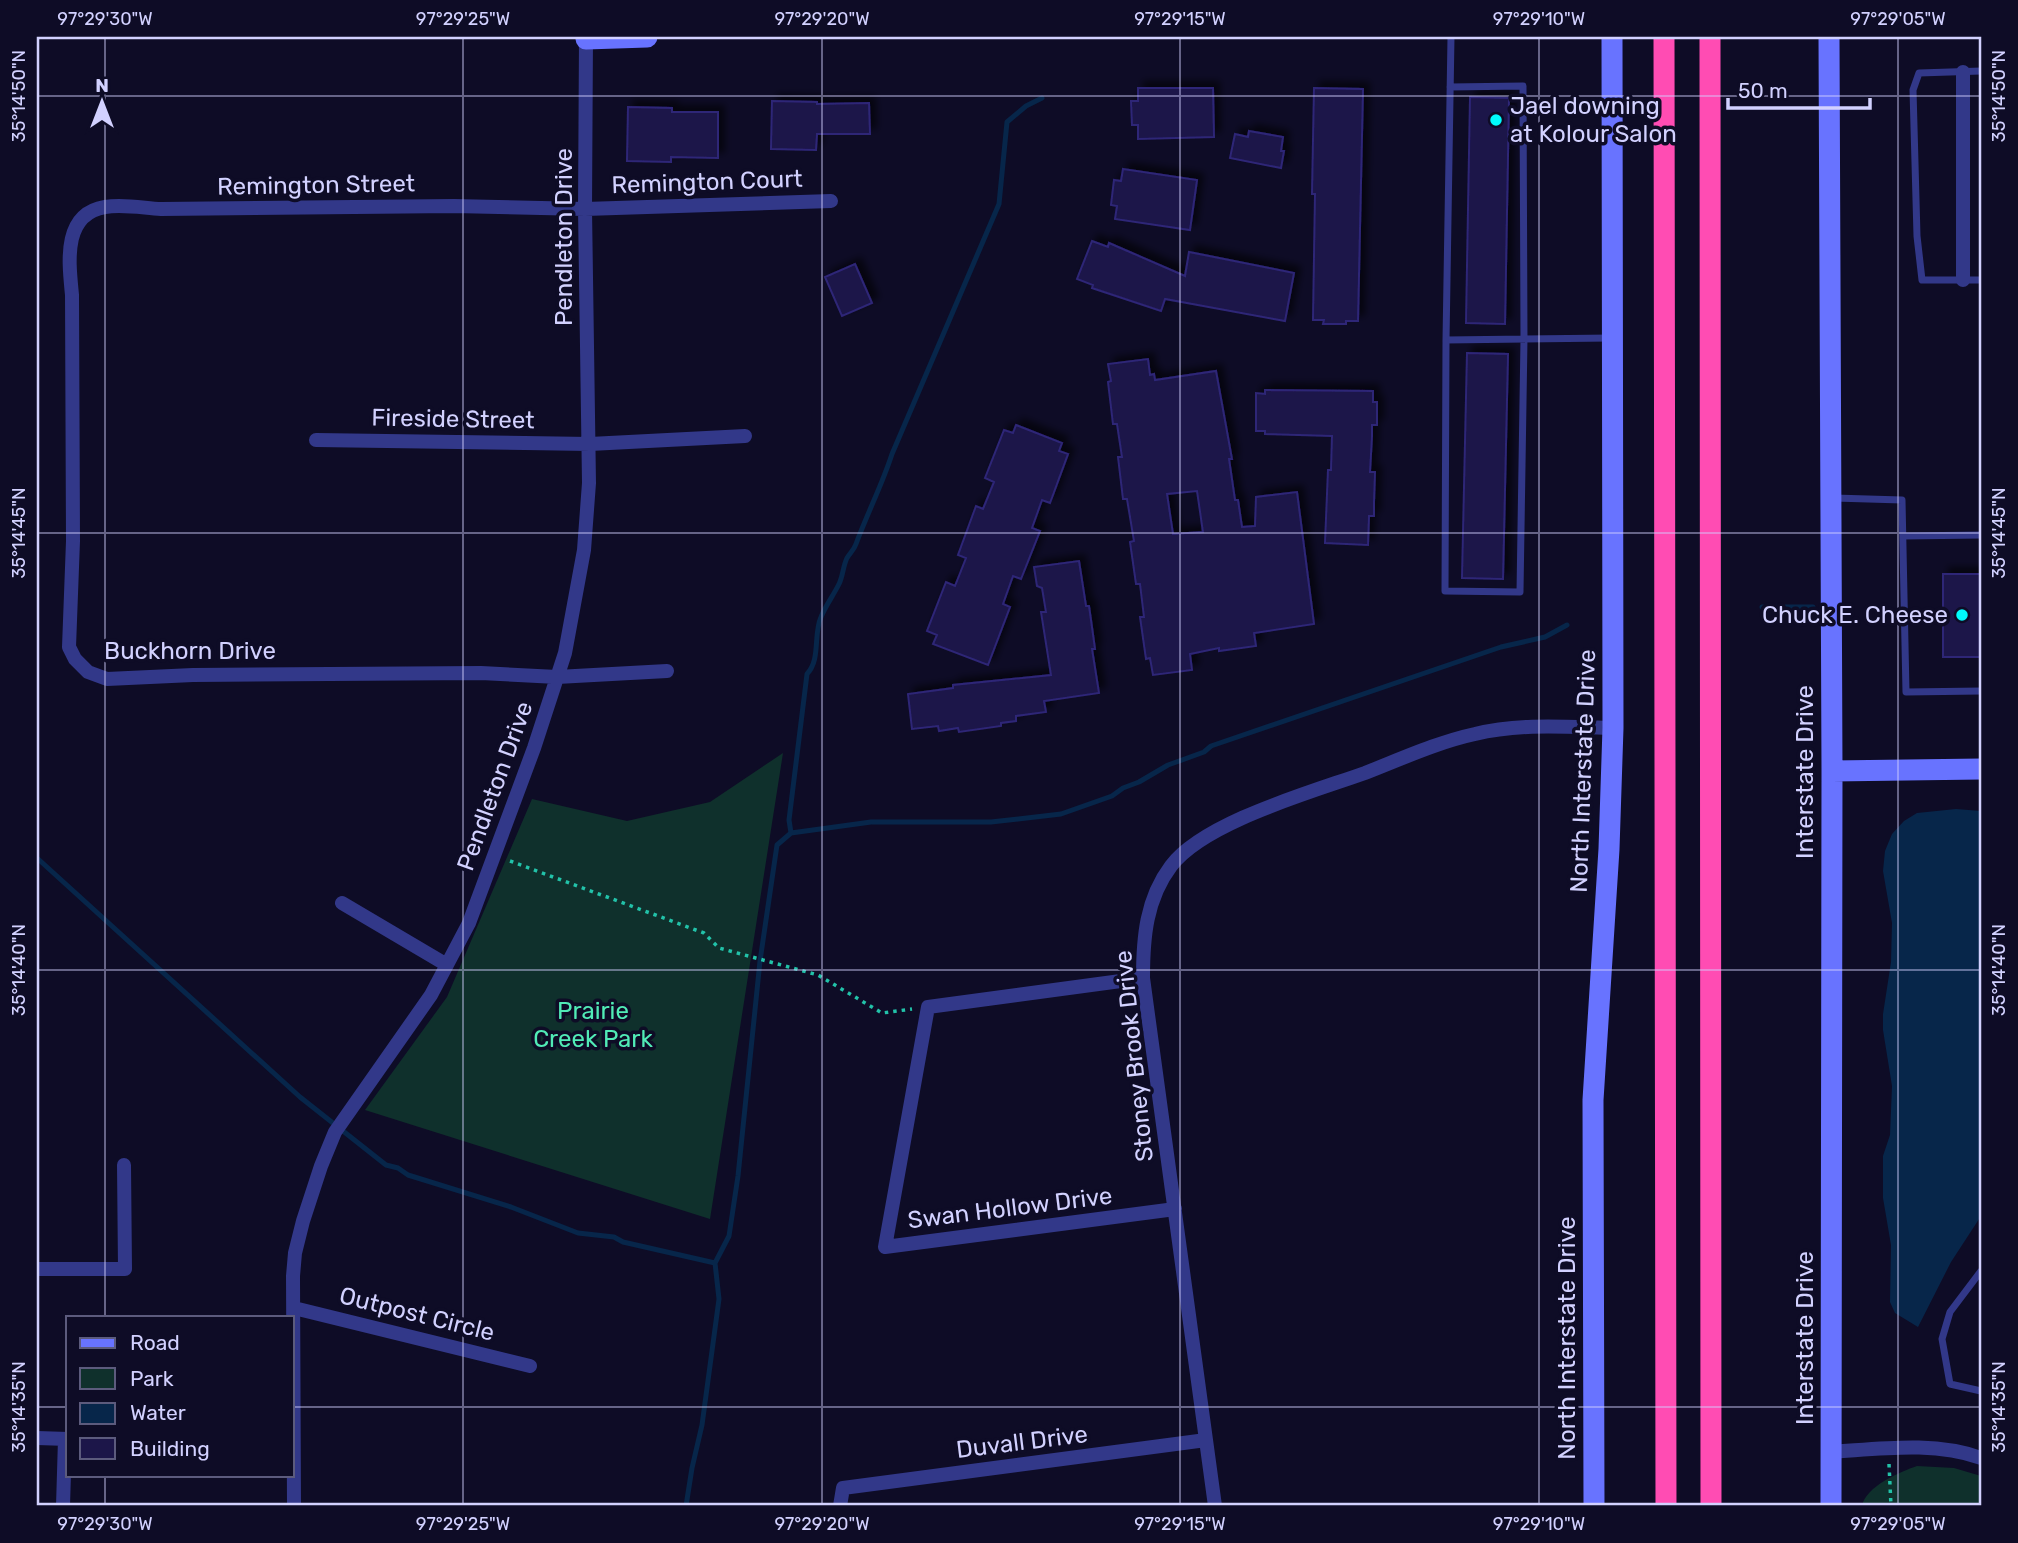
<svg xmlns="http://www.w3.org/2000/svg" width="2018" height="1543" font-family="Rubik,sans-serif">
  <defs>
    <filter id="shadow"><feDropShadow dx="6" dy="-6" stdDeviation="3.5" flood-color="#0009"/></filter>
  </defs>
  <rect width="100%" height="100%" fill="#0e0c26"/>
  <path fill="#0f302c" d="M783,753L710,1219L365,1110L447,997L532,799L627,821L710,802Z
    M1917,1466L1954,1468L1981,1476V1506H1862C1866,1486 1900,1472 1917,1466Z"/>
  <path fill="#07264a" d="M1956,809L1981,811V1216L1951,1262L1918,1327L1895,1313L1890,1302L1891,1245L1883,1198V1156L1890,1135L1892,1086L1883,1030V1014L1891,962L1892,923L1883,871L1885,851L1892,834L1904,821L1917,813Z"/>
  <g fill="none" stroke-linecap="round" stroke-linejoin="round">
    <path stroke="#07264a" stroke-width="5" d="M1762,607H1813
      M791,833L789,820L807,674C821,659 813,635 821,617C826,605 833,596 839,584C843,576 843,566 847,558C850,553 854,550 856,544C867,514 882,485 892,454L999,204L1007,122L1026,106L1042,98
      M37,858L300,1097L386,1165L398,1168L408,1175L511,1207L578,1233L614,1237L623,1242L715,1263
      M686,1506L692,1468L702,1425L719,1299L715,1263L729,1236L738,1176L760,961L777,845L791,833L871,822H991L1061,814L1112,796L1123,788L1139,782L1168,765L1204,752L1211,746L1501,647L1545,637L1567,625"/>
  </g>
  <path fill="#1c1649" stroke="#2e2677" stroke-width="2" fill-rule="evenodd" filter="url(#shadow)" d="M1138,88H1213L1214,137L1138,139V125H1132L1131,101H1138Z
    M1314,88L1363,89L1358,321H1346V324H1323L1324,320H1313L1315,194H1312Z
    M1470,97L1509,98L1505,324L1466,323Z
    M772,101L817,102V104L869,103L870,134H817L816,150L771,149Z
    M628,107L672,108V112H718V158L671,157V162L627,161Z
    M1249,131L1283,137L1281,151H1284L1281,168L1230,158L1235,134L1248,137Z
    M1123,169L1197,180L1190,230L1115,219L1117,206L1111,205L1114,180L1121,181Z
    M1092,241L1108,247L1109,243L1185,276L1189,252L1294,273L1285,321L1165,299L1161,311L1092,288L1093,285L1077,279Z
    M855,264L872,303L842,316L825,277Z
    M1467,353L1508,354L1503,579L1462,578Z
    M1148,359L1150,375L1154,374L1155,380L1216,371L1232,459H1229L1235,500H1238L1242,527L1255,526L1256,497L1297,492L1314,624L1254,633L1256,646L1219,651V648L1190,654L1192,670L1153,675L1150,658L1146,659L1140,617H1144L1140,584H1136L1130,542L1134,541L1127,499H1123L1118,457H1122L1117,424H1113L1108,382L1111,381L1108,364ZM1197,491L1203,532L1173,534L1167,494Z
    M1265,390L1373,391V402H1377V425H1372V436L1370,472H1375L1374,502V516H1369L1368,545L1325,543L1328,470H1331L1332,436L1265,434V431H1256V393L1265,394Z
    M1016,425L1062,443L1059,451L1068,454L1050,503L1042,500L1032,528L1040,531L1021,579L1013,576L1003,604L1010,607L988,665L933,644L937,635L927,631L946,582L955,586L966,558L958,555L976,506L983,509L994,482L985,478L1004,430L1013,433Z
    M1079,561L1086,606H1089L1091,620L1095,649H1092L1099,693L1044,701L1046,712L1016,716V721L1001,723V726L959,732L958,728L939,731L938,726L912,729L908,694L953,688V685L1051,675L1041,612H1046L1042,588L1037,586L1034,567Z
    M1943,574H1981V657H1943Z"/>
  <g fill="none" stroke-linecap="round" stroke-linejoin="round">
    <path stroke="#22c2a9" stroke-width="3.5" stroke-dasharray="3.5 5" stroke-linecap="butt" d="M510,861L704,933L719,948L818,975L882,1013L912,1009
      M1889,1464L1891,1506"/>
    <path stroke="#323889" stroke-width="7" d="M1451,37L1446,340L1611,338
      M1981,71L1919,73L1913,90L1917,236L1922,280H1981
      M1446,340L1445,591L1520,592L1524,339L1523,86L1450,87
      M1834,498L1902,500L1906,692L1981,691
      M1903,536L1981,535
      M1981,1271L1950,1312L1942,1339L1950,1384L1981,1391"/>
    <path stroke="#323889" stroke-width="14" d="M1963,72V280
      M316,440L590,444L745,436
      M667,671L557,677L481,673L193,675L107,679L88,672L75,659L69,647L73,541L72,295C69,263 62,214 105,207C123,204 143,208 161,209L454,206L585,209L831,201
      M342,903L447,965
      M1143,978L928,1007L885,1247L1175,1209
      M37,1269H125L124,1165
      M294,1308L530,1366
      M37,1438L68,1439
      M1830,1452C1880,1449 1934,1441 1981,1458
      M63,1506L65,1439
      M294,1506L293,1276L295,1253L303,1221L321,1166L335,1132L431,995L469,923L534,748L565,653L584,550L589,483L585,209L586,37
      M840,1506L843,1488L1206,1440
      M1215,1506L1143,978C1143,938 1146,899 1171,866C1204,822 1312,792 1365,773C1401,759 1438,742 1475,734C1520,723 1567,727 1613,728"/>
    <path stroke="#6873ff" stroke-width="21" d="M1829,37L1832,771L1831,1506
      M586,39L647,37
      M1832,771L1981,769
      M1594,1506L1593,1100L1609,849L1613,728L1612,37"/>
    <path stroke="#ff4cb3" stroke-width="21" d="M1664,37L1666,1506
      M1710,37L1711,1506"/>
  </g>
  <path fill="none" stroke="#d2d1ff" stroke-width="2" stroke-opacity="0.45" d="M105,37V1317M463,37V1506M822,37V1506M1180,37V1506M1539,37V1506M1898,37V1506M37,96H1981M37,533H1981M37,970H1981M37,1407H68M292,1407H1981M105,1475V1506"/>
  <g fill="#00fbfc" stroke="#0e0c26" stroke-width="2.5">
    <circle cx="1496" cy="120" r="7"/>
    <circle cx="1962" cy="615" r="7"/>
  </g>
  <g text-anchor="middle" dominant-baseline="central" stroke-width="7" stroke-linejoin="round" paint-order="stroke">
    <g font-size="24" fill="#d2d1ff" stroke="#0e0c26" text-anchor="start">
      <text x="1510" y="106">Jael downing<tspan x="1510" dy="28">at Kolour Salon</tspan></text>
      <text x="1948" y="615" text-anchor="end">Chuck E. Cheese</text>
    </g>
    <g font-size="24" fill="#d2d1ff" stroke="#0e0c26">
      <text transform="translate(707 182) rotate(-2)">Remington Court</text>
      <text transform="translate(316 185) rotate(-1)">Remington Street</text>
      <text transform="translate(564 237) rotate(-90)">Pendleton Drive</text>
      <text transform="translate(453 419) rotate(1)">Fireside Street</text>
      <text x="190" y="651">Buckhorn Drive</text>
      <text transform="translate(1583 771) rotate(-88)">North Interstate Drive</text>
      <text transform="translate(1805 772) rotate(-90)">Interstate Drive</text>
      <text transform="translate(495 786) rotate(-70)">Pendleton Drive</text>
      <text transform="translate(1134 1056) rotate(-96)">Stoney Brook Drive</text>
      <text transform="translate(1010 1208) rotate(-7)">Swan Hollow Drive</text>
      <text transform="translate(417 1314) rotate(14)">Outpost Circle</text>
      <text transform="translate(1567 1338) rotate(-90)">North Interstate Drive</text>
      <text transform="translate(1805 1338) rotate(-90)">Interstate Drive</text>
      <text transform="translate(1022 1442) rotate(-7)">Duvall Drive</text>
    </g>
    <g font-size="24" fill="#51ebb6" stroke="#0e0c26">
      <text x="593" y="1011">Prairie<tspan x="593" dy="28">Creek Park</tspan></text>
    </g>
  </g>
  <rect width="2018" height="1543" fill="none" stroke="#0e0c26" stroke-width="77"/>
  <rect x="66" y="1316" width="228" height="161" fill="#0e0c26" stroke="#5c5b7d" stroke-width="2"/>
  <rect x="80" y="1338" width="35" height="10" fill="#6873ff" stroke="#5c5b7d" stroke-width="2"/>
  <text x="130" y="1350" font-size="21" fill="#d2d1ff">Road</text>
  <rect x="80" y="1368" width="35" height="21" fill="#0f302c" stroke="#5c5b7d" stroke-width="2"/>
  <text x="130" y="1386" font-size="21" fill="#d2d1ff">Park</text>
  <rect x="80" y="1403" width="35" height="21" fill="#07264a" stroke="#5c5b7d" stroke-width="2"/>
  <text x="130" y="1420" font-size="21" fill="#d2d1ff">Water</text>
  <rect x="80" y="1438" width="35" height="21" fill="#1c1649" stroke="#5c5b7d" stroke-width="2"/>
  <text x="130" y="1456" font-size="21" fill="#d2d1ff">Building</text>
  <g transform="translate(102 102)" stroke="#0e0c26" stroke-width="5" paint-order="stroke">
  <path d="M0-5L12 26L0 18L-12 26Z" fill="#d2d1ff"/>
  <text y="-10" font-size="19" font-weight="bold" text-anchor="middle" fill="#d2d1ff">N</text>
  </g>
  <path d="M1728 98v10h142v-10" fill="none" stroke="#d2d1ff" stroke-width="3.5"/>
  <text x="1738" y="98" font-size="21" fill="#d2d1ff" stroke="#0e0c26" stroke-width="5" paint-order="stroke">50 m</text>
  <rect x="38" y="38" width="1942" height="1466" fill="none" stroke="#d2d1ff" stroke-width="2.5"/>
  <g font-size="18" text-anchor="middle" fill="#d2d1ff">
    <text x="105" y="25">97°29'30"W</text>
    <text x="463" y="25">97°29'25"W</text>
    <text x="822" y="25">97°29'20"W</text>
    <text x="1180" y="25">97°29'15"W</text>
    <text x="1539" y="25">97°29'10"W</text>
    <text x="1898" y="25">97°29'05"W</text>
    <text transform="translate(19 96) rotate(-90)" y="6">35°14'50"N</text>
    <text transform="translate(1999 96) rotate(-90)" y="6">35°14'50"N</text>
    <text transform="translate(19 533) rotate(-90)" y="6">35°14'45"N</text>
    <text transform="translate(1999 533) rotate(-90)" y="6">35°14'45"N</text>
    <text transform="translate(19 970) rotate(-90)" y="6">35°14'40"N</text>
    <text transform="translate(1999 970) rotate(-90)" y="6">35°14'40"N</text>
    <text transform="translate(19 1407) rotate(-90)" y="6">35°14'35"N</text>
    <text transform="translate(1999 1407) rotate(-90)" y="6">35°14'35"N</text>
    <text x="105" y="1530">97°29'30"W</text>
    <text x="463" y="1530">97°29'25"W</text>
    <text x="822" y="1530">97°29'20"W</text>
    <text x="1180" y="1530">97°29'15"W</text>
    <text x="1539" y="1530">97°29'10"W</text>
    <text x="1898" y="1530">97°29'05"W</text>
  </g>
</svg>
